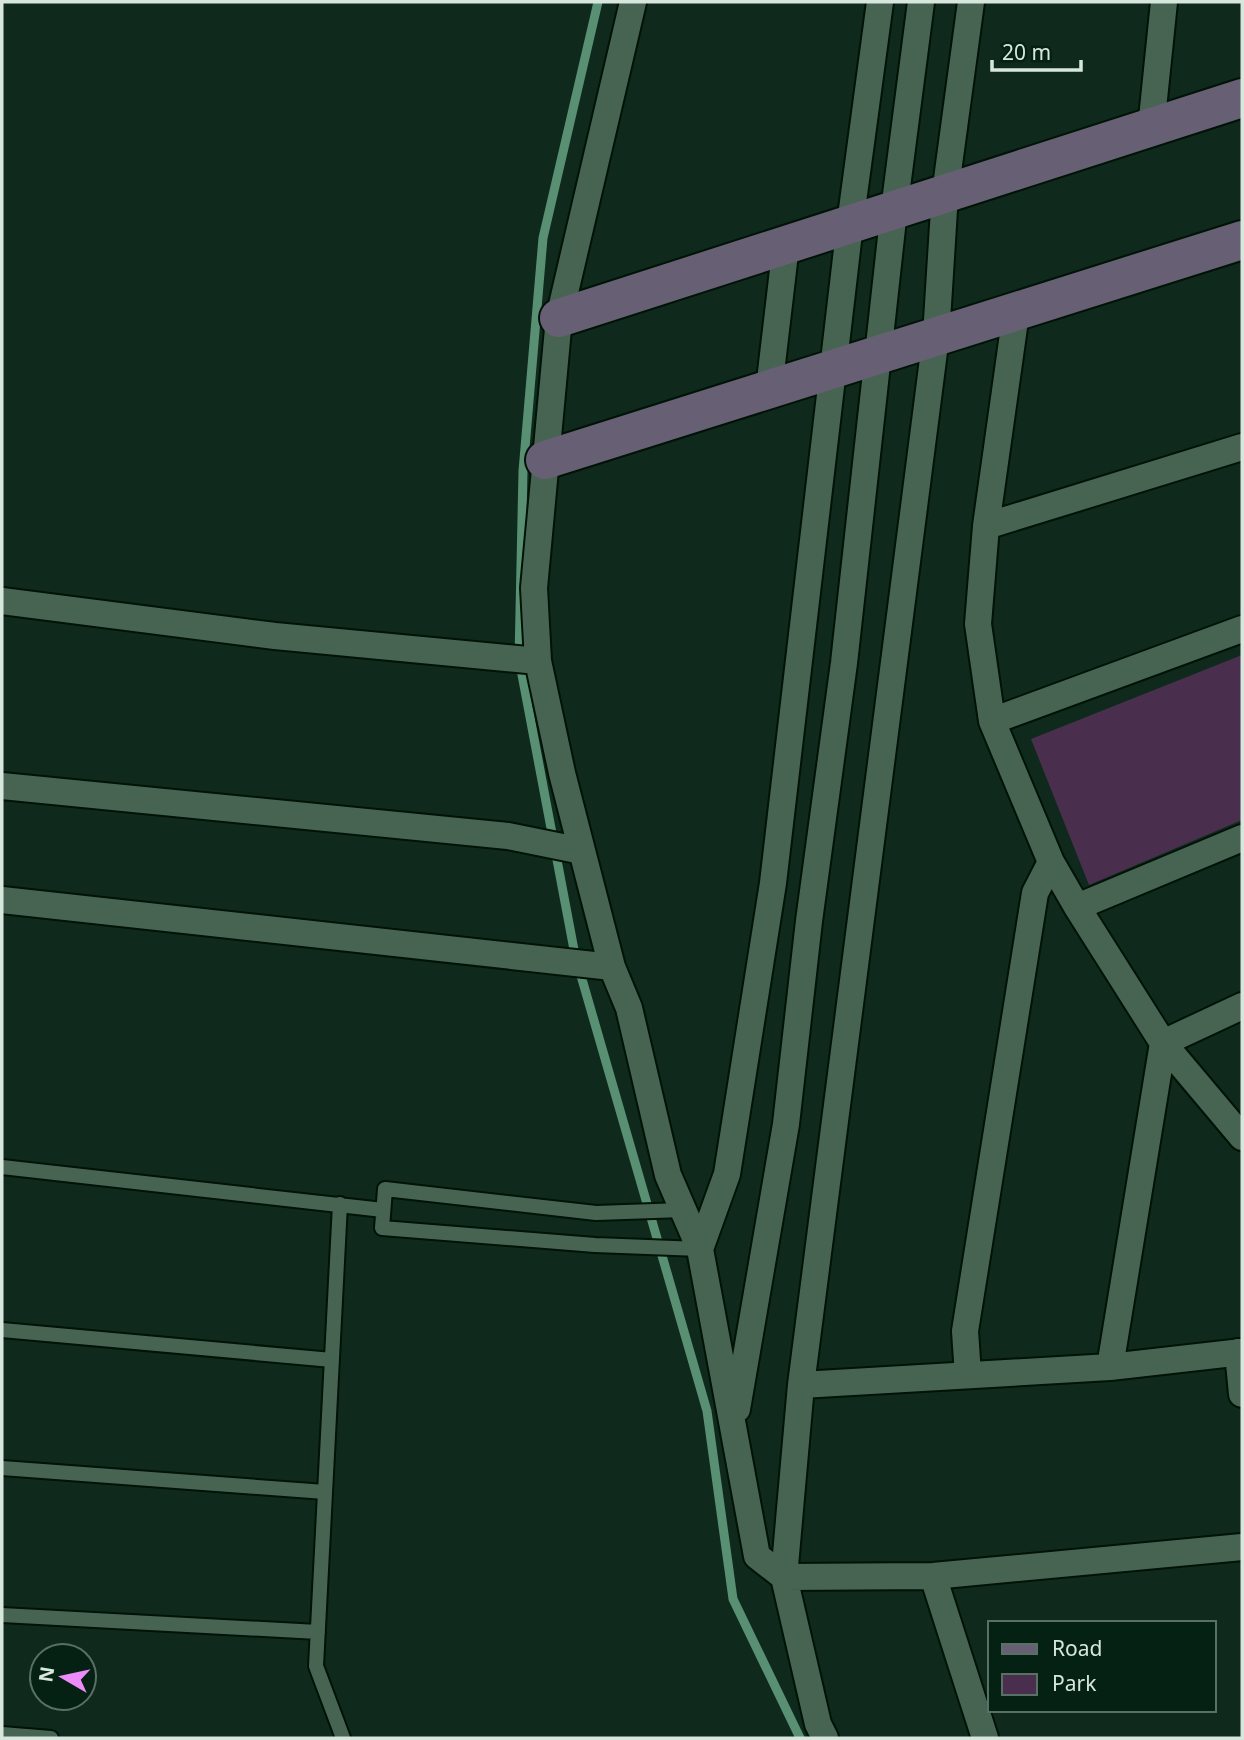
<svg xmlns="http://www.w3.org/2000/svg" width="1244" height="1740" font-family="'Noto Sans',sans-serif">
  <rect width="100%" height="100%" fill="#0f2a1c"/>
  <path fill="#492f4d" d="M1242,655V820L1089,885L1031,739Z"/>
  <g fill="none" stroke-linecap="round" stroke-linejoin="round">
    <path stroke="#599074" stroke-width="9" d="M598,2L543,238L523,471L519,659L575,955L707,1411L733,1599L800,1738"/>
    <g stroke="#001306" stroke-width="18">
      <path id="lane" d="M2,1167L383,1210
        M340,1204L316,1666L343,1738
        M683,1210L596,1213L385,1189L382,1228L595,1245L700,1249
        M2,1330L332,1360
        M2,1468L325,1492
        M2,1615L318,1632
        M2,1734L51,1738"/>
    </g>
    <g stroke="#001306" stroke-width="30">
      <path id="street" d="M633,2L559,318L534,588L538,661L562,773L612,967L629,1008L668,1175L700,1249L757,1556L784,1577L818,1724L825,1738
        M971,2L945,194L936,336L801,1385L784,1577L933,1576L1242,1547
        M1151,128L1164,2
        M1016,313L986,526L978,624L992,721L1051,862L1077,907L1163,1043L1242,1137
        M769,389L786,245
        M986,526L1242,447
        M2,601L275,636L538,661
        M992,721L1242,629
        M2,786L508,836L582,851
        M2,900L612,967
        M1077,907L1242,838
        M1163,1043L1242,1006
        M700,1249L727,1174L773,883L850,224L880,2
        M1238,1352L1242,1394
        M1110,1367L1163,1043
        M968,1375L965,1331L1035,893L1051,862
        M801,1385L1110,1367L1242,1352
        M737,1409L786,1124L809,921L844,663L894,210L921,2
        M933,1576L985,1738"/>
    </g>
    <g stroke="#001306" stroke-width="42">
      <path id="secondary" d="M559,318L1242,98
        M545,460L1242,240"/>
    </g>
    <use href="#lane" stroke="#476453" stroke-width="14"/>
    <use href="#street" stroke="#476453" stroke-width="26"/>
    <use href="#secondary" stroke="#676074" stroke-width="38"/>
  </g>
  <rect width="1244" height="1740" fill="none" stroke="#d7e7dd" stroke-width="7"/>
  <rect x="988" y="1621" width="228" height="91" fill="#052113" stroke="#597064" stroke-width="2"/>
  <rect x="1002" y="1644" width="35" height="10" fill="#676074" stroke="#597064" stroke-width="2"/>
  <text x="1052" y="1656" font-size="21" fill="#d7e7dd">Road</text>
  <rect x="1002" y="1674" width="35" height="21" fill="#492f4d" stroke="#597064" stroke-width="2"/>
  <text x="1052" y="1691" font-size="21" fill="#d7e7dd">Park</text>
  <g transform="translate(63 1677) rotate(279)"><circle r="33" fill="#052113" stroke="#597064" stroke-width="2"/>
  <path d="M0-5L12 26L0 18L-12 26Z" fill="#ec8cfb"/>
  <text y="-10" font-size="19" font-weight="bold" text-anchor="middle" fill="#d7e7dd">N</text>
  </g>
  <path d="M992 60v10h89v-10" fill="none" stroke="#d7e7dd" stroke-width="3.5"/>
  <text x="1002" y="60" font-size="21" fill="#d7e7dd" stroke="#052113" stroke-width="5" paint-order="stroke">20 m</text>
</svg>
